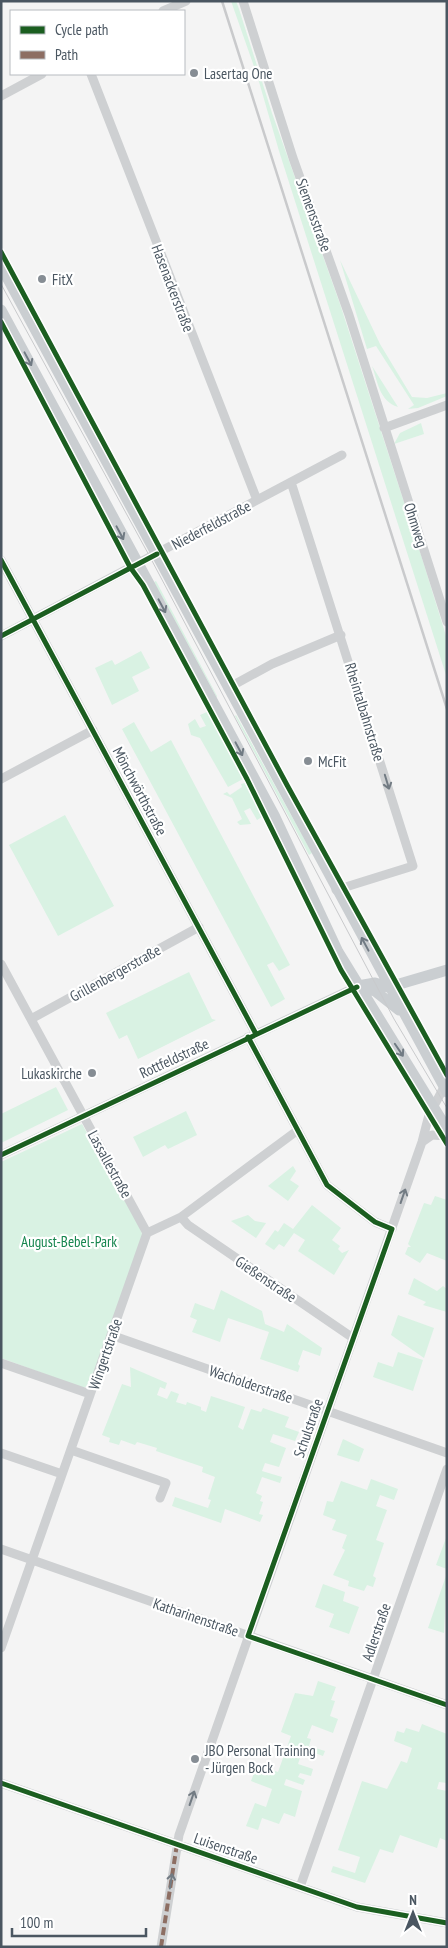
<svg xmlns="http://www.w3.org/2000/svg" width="448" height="1948" font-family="'PT Sans Narrow',sans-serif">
  <rect width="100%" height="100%" fill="#f4f4f4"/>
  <path fill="#d9f2e3" d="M231,1H236L239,9L272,113L340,304L421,555L447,639V678L279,151L257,75Z
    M340,260L380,344L412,397L427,398L447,393V396L418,408L408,409L414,405L376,346L367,349Z
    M372,366L398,407C379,401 378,382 372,366Z
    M421,423L424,434L394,444L400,433Z
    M156,581L217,696V698L154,582Z
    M141,651L150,668L132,677L139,691L112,705L95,668L112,660L115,665Z
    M207,712L243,779L228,787L200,738L191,735L188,724L195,719L200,728L206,726L200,715Z
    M236,715L312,853L309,855L235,716Z
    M134,722L151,752L171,740L290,965L279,971L273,962L267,965L285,999L271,1007L122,729Z
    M245,783L262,817L257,820L250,808L244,811L251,824L240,825L237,822L242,819L232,798L223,794L227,792L230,795L242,787L241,784Z
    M65,815L114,906L58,936L9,845Z
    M189,972L212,1019L216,1020L138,1059L127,1035L119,1039L106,1013Z
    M56,1087L68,1110L1,1143V1114Z
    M186,1111L197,1135L168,1149L165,1145L143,1157L133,1137Z
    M82,1124L140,1228L143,1237L91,1384L83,1388L1,1358V1162Z
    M293,1166L296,1171L290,1180L299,1186L288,1201L268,1186Z
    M435,1196L447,1200V1261L427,1253L420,1263L405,1254L408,1247H411L408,1244L424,1203L431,1205Z
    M312,1205L341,1228L332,1240L340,1246L338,1249L342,1253L349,1250L334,1275L298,1251L305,1240L294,1233L284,1247L279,1244L274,1250L265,1244L275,1230L278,1232L284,1223L293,1229Z
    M248,1215L255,1221L266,1223L256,1238L231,1221Z
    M414,1278L437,1291L443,1286L447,1289V1312L423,1305L426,1302L408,1294Z
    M221,1290L262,1311L265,1324L284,1332L287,1324L322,1348L320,1356L303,1350L298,1364L300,1366L298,1372L260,1359L269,1332L228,1318L220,1342L192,1332L197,1320L190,1317L195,1303L214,1310Z
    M398,1315L434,1328L424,1358L391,1335Z
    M398,1352L423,1360L413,1391L373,1377L378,1362L393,1367Z
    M130,1367L167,1383L165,1389L160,1387L157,1395L167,1399L171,1391L179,1394L176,1402L186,1405L187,1402L201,1407V1410L206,1412L211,1396L245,1407L238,1427L243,1430L251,1409L261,1412L263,1408L289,1417L285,1427L299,1432L295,1441L273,1434L270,1442L286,1448L279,1467L265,1463L262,1471L282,1477L280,1483L262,1477L256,1493L262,1496L260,1501L263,1502L259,1514L263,1515L260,1522L225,1509L221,1523L172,1506L175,1497L208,1508L211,1500L208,1499L215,1477L202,1472L203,1467L156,1451L157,1448L137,1442L135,1445L121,1440L119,1445L109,1442L110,1438L102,1435L122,1384L131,1387Z
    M343,1439L364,1449L359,1462L337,1455Z
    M371,1479L398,1489L394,1500L380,1495L376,1506L387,1510L376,1540L384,1543L373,1576L376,1578L373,1587L367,1585L364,1591L348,1586L349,1581L333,1575L345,1550L342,1548L347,1535L332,1530L336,1520L323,1515L327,1501L333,1502L341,1481L367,1490Z
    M446,1538L447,1539V1569L436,1565Z
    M447,1573L444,1633L428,1628Z
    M323,1584L345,1592L343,1601L359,1607L349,1634L329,1627L334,1614L315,1607Z
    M318,1681L336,1687L331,1700L335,1701L330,1716L338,1719L333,1733L312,1725L307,1738L311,1739L309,1746L325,1751L323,1756L303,1749L298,1764L313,1769L311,1776L300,1773L298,1777L305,1780L303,1785L286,1779L284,1785L302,1791L295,1817L284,1813L279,1824L262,1818L258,1830L246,1826L255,1803L266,1807L272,1789L251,1781L257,1765L278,1772L291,1736L281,1732L295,1693L313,1696Z
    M422,1724L447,1734V1783L439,1782L437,1789L447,1791V1841L440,1838L437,1848L400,1835L393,1853L380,1849L365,1883L331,1872L333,1866L355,1873L360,1857L338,1850L362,1781L387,1789L401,1761L407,1763L412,1748L394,1741L397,1731L404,1733L406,1728L419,1732Z"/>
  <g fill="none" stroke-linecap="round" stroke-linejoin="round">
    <path stroke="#ced0d2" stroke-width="9" d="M243,1L293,158L349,315L447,622
      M163,11L186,1
      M91,74L257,500
      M1,96L42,74
      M384,428L447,405
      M291,482L413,866L336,890
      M1,560L256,1034
      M1,636L342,455
      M228,688L272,664L341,635
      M1,779L93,730
      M1,964L147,1233
      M31,1019L199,927
      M248,1037L327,1185L375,1222L392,1229
      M422,1142L432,1135L447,1136
      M1,1155L358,986
      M181,1217L188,1225L353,1338
      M111,1335L447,1453
      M1,1363L90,1394
      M71,1450L166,1483L160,1498
      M1,1453L62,1474
      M1,1549L447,1705
      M1,1648L147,1233L181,1217L298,1130
      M1,1783L357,1907L447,1923
      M300,1887L447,1469
      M161,1947L179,1835L422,1142L429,1115L444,1087L447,1085"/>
    <path stroke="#caced1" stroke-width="11" d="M1,266L447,1092
      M1,310L274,815L338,952L447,1129
      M358,986L375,983L388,987L396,985L447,970
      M360,987L375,991L399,1010"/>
    <path stroke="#c9cacc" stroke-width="1" d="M1,284L150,557L394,1019L447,1108"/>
    <path stroke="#c9cacc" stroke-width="2.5" d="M222,1L447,709"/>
    <path stroke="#8d6e63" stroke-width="4" stroke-dasharray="8 4" stroke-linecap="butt" d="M161,1947L177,1844"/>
    <g stroke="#fff" stroke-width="8">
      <path id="cycleway" d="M1,252L287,785L447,1075
        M1,322L130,567L143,585L247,779L341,970L447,1144
        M1,560L256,1034
        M1,636L157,554
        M248,1037L327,1185L375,1222L392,1229L248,1636L447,1705
        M1,1155L357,987
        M1,1783L357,1907L447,1923"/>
    </g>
    <use href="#cycleway" stroke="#1b5e20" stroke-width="5"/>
  </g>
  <defs><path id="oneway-shaft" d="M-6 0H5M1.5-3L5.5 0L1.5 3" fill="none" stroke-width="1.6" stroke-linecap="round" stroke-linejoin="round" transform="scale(1.25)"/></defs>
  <g stroke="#707a83">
    <use href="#oneway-shaft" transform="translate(28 359) rotate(62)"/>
    <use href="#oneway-shaft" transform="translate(120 533) rotate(62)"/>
    <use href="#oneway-shaft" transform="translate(162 606) rotate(62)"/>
    <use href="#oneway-shaft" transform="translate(239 749) rotate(62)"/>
    <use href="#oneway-shaft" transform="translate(365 944) rotate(-118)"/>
    <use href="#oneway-shaft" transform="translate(399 1050) rotate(56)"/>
  </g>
  <g stroke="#727b83">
    <use href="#oneway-shaft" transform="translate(387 782) rotate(73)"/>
    <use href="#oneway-shaft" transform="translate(403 1196) rotate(-71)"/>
    <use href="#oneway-shaft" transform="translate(192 1798) rotate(-71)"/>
    <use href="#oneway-shaft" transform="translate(171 1881) rotate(-81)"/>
  </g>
  <g fill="#868d94" stroke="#fff" stroke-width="2">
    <circle cx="194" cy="73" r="5"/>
    <circle cx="42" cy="279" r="5"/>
    <circle cx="308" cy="761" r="5"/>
    <circle cx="92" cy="1073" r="5"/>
    <circle cx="195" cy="1759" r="5"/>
  </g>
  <g text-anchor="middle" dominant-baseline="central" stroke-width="4.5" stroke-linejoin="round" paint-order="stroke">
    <g font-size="15" fill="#4a5661" stroke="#fff" text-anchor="start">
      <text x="204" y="73">Lasertag One</text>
      <text x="52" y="279">FitX</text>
      <text x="318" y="761">McFit</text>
      <text x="82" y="1073" text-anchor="end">Lukaskirche</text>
      <text x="205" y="1750">JBO Personal Training<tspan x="205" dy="17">- Jürgen Bock</tspan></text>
    </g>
    <g font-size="15" fill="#4a5661" stroke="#fff">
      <text transform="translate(314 215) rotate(70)">Siemensstraße</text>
      <text transform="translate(173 288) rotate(69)">Hasenackerstraße</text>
      <text transform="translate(211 525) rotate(-28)">Niederfeldstraße</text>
      <text transform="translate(416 525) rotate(72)">Ohmweg</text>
      <text transform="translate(365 712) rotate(73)">Rheintalbahnstraße</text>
      <text transform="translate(140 791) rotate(62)">Mönchwörthstraße</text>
      <text transform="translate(115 973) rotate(-29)">Grillenbergerstraße</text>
      <text transform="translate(174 1058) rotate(-25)">Rottfeldstraße</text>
      <text transform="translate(110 1164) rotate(61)">Lassallestraße</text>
      <text transform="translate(266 1279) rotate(34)">Gießenstraße</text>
      <text transform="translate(105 1354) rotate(-71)">Wingertstraße</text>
      <text transform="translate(251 1384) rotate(19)">Wacholderstraße</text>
      <text transform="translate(308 1428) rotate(-71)">Schulstraße</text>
      <text transform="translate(196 1617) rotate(19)">Katharinenstraße</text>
      <text transform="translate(376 1632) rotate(-71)">Adlerstraße</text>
      <text transform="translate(226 1848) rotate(19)">Luisenstraße</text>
    </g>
    <g font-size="15" fill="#17864f" stroke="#fff">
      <text x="69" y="1241">August-Bebel-Park</text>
    </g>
  </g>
  <rect width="448" height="1948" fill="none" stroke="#4a5661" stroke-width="5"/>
  <rect x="10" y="10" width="175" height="65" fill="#ffffff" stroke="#b7bbc0"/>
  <rect x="20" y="26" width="25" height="8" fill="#1b5e20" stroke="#b7bbc0"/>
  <text x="55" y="35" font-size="15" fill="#4a5661">Cycle path</text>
  <rect x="20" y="51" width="25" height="8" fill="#8d6e63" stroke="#b7bbc0"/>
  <text x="55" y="60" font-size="15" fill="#4a5661">Path</text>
  <g transform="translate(413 1913)" stroke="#ffffff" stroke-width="4" paint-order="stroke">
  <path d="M0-4L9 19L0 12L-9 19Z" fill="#4a5661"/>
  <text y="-8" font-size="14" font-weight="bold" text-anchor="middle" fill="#4a5661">N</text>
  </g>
  <path d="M12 1928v8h134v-8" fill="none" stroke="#4a5661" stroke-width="2.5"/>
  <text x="20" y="1928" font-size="15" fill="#4a5661" stroke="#ffffff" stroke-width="4" paint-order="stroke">100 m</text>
</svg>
